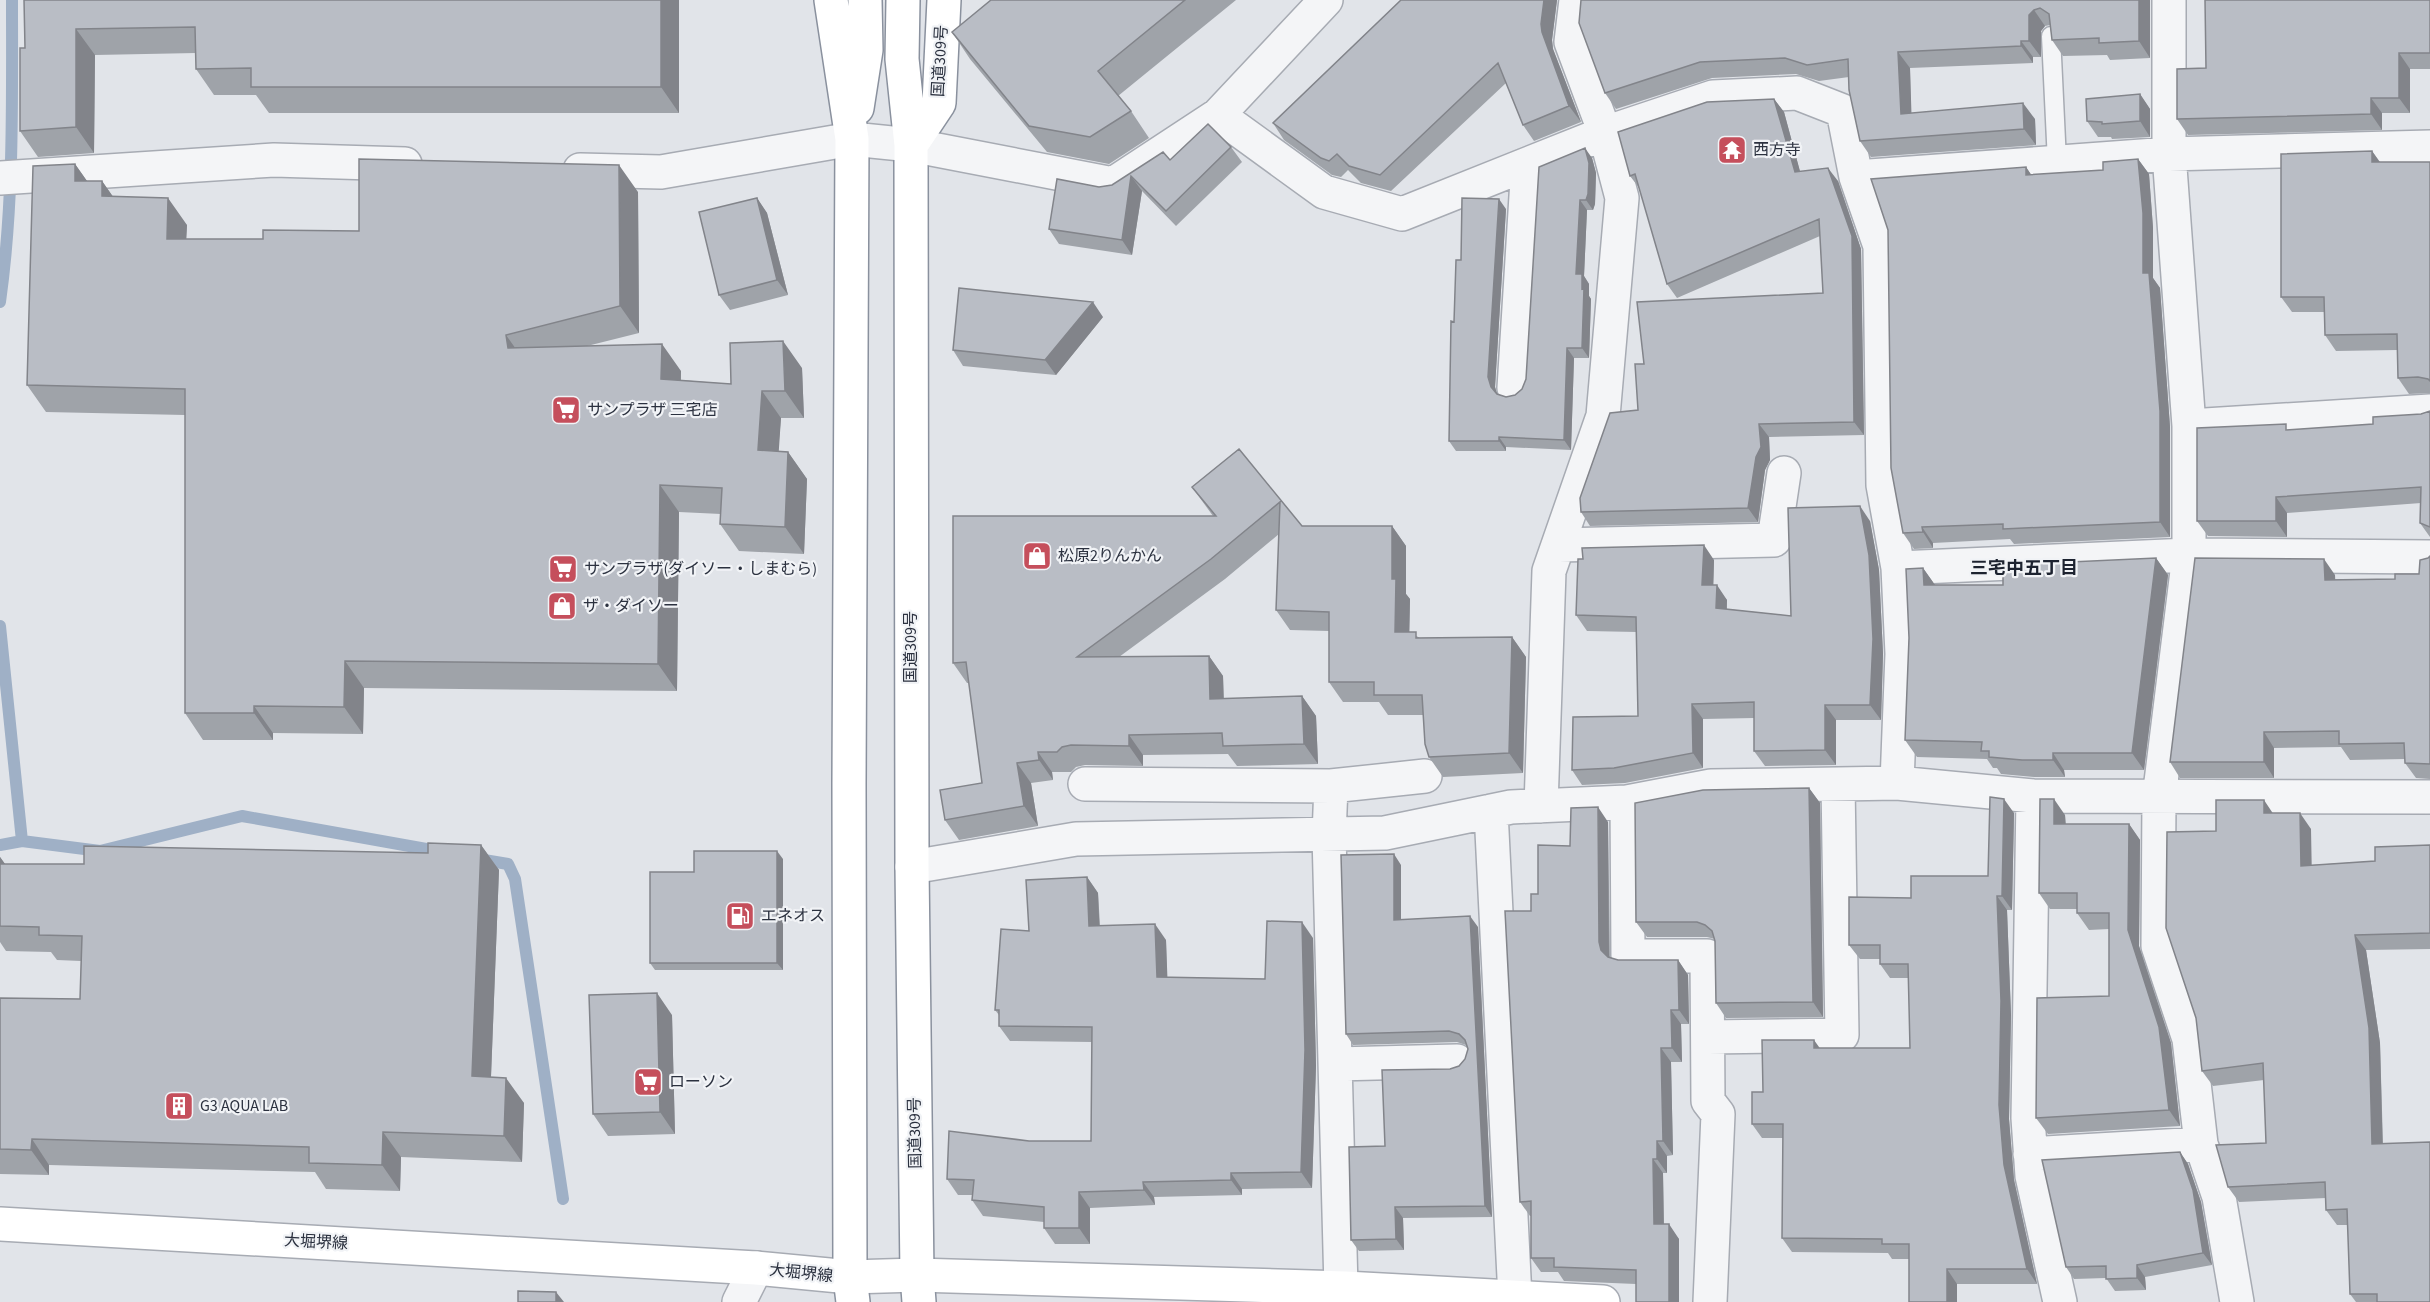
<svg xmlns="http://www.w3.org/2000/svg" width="2430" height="1302" font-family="'Source Sans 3','Noto Sans JP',sans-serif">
  <rect width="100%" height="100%" fill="#e1e4e9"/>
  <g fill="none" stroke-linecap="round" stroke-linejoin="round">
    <path stroke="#9fb0c6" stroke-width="12" d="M0,302C14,202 12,101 12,0
      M0,626L22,841
      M0,845L22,841L100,851L242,816L443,852
      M478,859L508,864L515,879L563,1199"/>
    <g stroke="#a7abb3" stroke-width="21">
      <path id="lane" d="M2051,36L2057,162"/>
    </g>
    <g stroke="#a7abb3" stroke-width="36">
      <path id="street" d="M2169,0V154L2189,426V555L2159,798L2158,946L2189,1039L2201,1144L2219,1197L2237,1302
        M1218,115L1324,192L1402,214L1605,133L1713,97L1797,93L1843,111L1856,177L1880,246L1883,485L1898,568L1902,654L1897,783
        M580,170L661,172L852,139L911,145L1113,184L1218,115L1326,0
        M1856,177L2169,154L2430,147
        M0,178L274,160L405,164
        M1514,388L1528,164
        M2189,426L2430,411
        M1559,545L1774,540L1784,473
        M1898,568L2189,555L2430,557
        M1085,784L1331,786L1425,776
        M1331,786L1329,835L1341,1288
        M2033,796L2028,1118L2032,1176L2060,1302
        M1627,802L1628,956H1707L1708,1101L1718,1114L1710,1302
        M1541,806L1549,571L1603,416L1622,198L1605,133L1571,42L1576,0
        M1491,811L1515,1298
        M912,867L1076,839L1385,833L1511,807L1627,802L1711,786L1897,783L2033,796L2430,797
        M1708,1037L1842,1035L1838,784
        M1336,1064L1457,1061
        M2030,1154L2201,1144
        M739,1302L756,1268"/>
    </g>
    <g stroke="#a7abb3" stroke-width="36">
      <path id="secondary" d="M0,1224L756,1268L850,1277L917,1275L1345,1288L1603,1302"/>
    </g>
    <g stroke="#8a919e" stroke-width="36">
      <path id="highway" d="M831,0L852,139L849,784L850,1277L853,1302
        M903,0L902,59L911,145L912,867L917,1275L919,1302
        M857,108L866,50L865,0
        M911,145L939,103L944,0"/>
    </g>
    <use href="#lane" stroke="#f4f5f7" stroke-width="18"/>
    <use href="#street" stroke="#f4f5f7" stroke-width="33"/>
    <use href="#secondary" stroke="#fff" stroke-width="33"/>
    <use href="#highway" stroke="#fff" stroke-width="33"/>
  </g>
  <path fill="#9fa3a9" d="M24,0H679V113H269L256,95H214L196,69V53L95,55L94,153L38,157L20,131L25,48Z
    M991,0H1236L1118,96L1131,111L1149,138L1109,164L1047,152L970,59L952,32Z
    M1401,0H1557L1552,40L1553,49L1581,122L1534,141L1523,125L1506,83L1391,191L1361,183L1348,170L1341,177L1332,175L1284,140L1273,123Z
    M1581,0H2150V58L2110,60L2107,55L2063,56L2052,40L2050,25L2045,26L2041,31V57H2033V63L1910,68L1911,113L2035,119L2036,145L1871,157L1860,141L1849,77L1819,81L1796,74L1712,78L1616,109L1605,93Z
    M2430,0V69H2410V113H2382V130L2188,135L2177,119L2206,68Z
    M2140,94L2150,109V137L2112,139L2111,137H2098L2087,121Z
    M1774,99L1784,112L1800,172L1838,181L1861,249L1864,435L1769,437L1770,460L1765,470L1758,522L1590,526L1581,512L1638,410L1644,364L1823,293L1820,236L1677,298L1667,284L1640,189L1630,176Z
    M1231,147L1242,162L1176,226L1142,191L1132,255L1059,244L1049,229L1099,187L1112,185L1170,160Z
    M2372,151L2380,162H2430V393L2409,394L2398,378L2397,350L2336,351L2325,335V312H2292L2281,297Z
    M1592,158L1596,173L1595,204L1593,210H1587L1584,276L1589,284V296L1591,299L1589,358H1574L1571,450L1506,447V451H1456L1449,441L1454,322L1506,209L1495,387L1497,394L1506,397L1515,395L1522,389L1526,379Z
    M2138,159L2149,174L2153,228V278L2160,288L2170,427V537L2014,544L2010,539L1933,543V548L1914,549L1903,533L2026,167L2031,175L2103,170Z
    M75,164L87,181H102L113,197L187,225L186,239H263L359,231L638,192L639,333L587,346L681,371V380L731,384L802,368L804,418H781L778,451L788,452L807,479L804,554L739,551L720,524L721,514L679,512L677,691L364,688L363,734L273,733V740H203L185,713V415L46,412L27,385Z
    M757,198L767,213L788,295L730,310L719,295Z
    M1103,317L1056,375L963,366L953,350Z
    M2430,411V537L2420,523L2421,503L2287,513V537L2208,536L2197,521L2290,430L2373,424L2421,414Z
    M1239,449L1302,526H1392L1406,546V594L1410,599L1409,632L1420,638L1512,637L1526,657L1523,773L1443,777L1429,757L1423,715H1388L1379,702H1343L1329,682V631L1290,630L1276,610L1279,534L1225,579L1119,657L1209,656L1223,676L1224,699L1302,696L1316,716L1318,764L1237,766L1228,754L1143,755V766L1085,765L1076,767L1071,772H1052L1053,780L1031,783L1038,826L959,840L945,820L982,783L969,683H967L953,663L1213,516L1192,487Z
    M1870,521L1879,570L1883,654L1881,720H1836V765L1765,766L1754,751V718L1703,719V768L1625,783L1582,785L1572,770L1638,716L1637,632L1587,631L1576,615L1583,559L1714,560L1713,585L1727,600V609L1791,616Z
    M2430,556V779L2416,778L2405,763V759L2350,760L2341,747L2274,748V778H2180L2170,762L2335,575V580L2395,579L2419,574L2428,558Z
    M2156,558L2168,575L2144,770H2064L2065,777H2034L2001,774L1997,768H1993L1987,759L1917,757L1905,740L1909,638L1923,568L1935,585H2003Z
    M1809,788L1820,803L1823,1017L1726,1018L1716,1003L1715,939L1707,937H1647L1636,922Z
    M2014,813L2012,910H2007L2011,1015L2009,1119L2014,1180L2037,1284H1957V1302L1909,1259H1892L1888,1253L1792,1252L1782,1238L1783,1138H1762L1752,1124L1763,1092L1819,1048H1910L1909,978H1890L1880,964V959H1860L1849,945L1911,898L1988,876Z
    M2273,813L2311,829V865L2375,861L2430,845V949L2366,950L2380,1043L2383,1144L2430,1302H2356L2350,1294L2348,1225H2337L2326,1210V1198L2239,1202L2228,1187L2266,1143L2264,1080L2213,1086L2202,1071Z
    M2065,815L2066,824H2129L2140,840L2139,946L2171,1043L2180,1126L2048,1134L2036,1118L2109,996V929L2089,930L2077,913V909H2050L2039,893Z
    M1608,822L1610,958L1618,960H1678L1688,975L1689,1024H1681L1682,1062H1671L1673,1155L1667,1156V1173H1663L1664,1224L1679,1239V1302L1636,1284L1564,1281L1558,1272H1541L1531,1258V1216H1530L1520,1202L1531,911L1538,894L1570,846Z
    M481,845L499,870L491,1077L524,1103L522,1162L401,1157L400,1191L326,1189L315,1172L49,1165V1175L0,1174V998L80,999L81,961L57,960L51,952L6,951L0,942V857L5,864H84L428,853Z
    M783,859V970H655L650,963L694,872Z
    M1401,865V919L1478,927L1492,1217L1403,1218L1404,1250L1359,1251L1351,1240L1385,1146L1450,1069L1459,1066L1465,1059L1468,1049L1466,1045L1457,1042L1353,1045L1346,1034Z
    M1087,877L1098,893L1100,925L1166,940L1167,977L1265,979L1313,938L1316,1066L1312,1188L1242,1189V1195L1154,1197L1155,1205L1090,1208V1244H1055L1044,1228V1222L983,1216L972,1200L973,1195H958L947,1179L1029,1141H1091L1092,1042L1010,1041L999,1026V1015L995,1010L1029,931Z
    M672,1015L675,1134L608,1136L593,1114Z
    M2180,1152L2188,1164L2201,1202L2212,1265L2145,1277L2146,1290L2115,1291L2106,1278L2074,1279L2066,1267Z"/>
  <path fill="#82848a" d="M661,0H679V113L661,87Z
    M1544,0H1557L1552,40L1553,49L1581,122L1569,106L1542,32L1541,24Z
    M2139,0H2150V58L2139,41Z
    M2034,10L2045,26L2041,31V57L2029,41V15Z
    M76,29L95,55L94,153L76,127Z
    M2021,41L2033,57V63L2021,46Z
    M1898,52L1910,68L1912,130L1901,114Z
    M2399,53L2410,69V113L2399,98Z
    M2140,94L2150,109V137L2140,121Z
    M2371,98L2382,113V130L2371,114Z
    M1774,99L1784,112L1804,186L1795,172Z
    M2023,103L2035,119L2036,145L2024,129Z
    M1585,148L1592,158L1596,173L1595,204L1593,210L1586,200Z
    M2372,151L2383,167L2372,162Z
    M2138,159L2149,174L2153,228V278L2160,288L2170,427V537L2160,522L2143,273Z
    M75,164L94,191L75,181Z
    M619,165L638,192L639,333L620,306Z
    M2026,167L2037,183L2026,175Z
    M1828,168L1838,181L1861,249L1864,435L1854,422Z
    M1131,176L1142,191L1132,255L1122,240Z
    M102,181L121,208L102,196Z
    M168,198L187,225L185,266L167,239Z
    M757,198L767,213L788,295L777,280Z
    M1499,199L1506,209L1495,387L1498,397L1491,387L1488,377Z
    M1580,200L1587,210L1584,276L1589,284V296L1591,299L1589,358L1582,348V289L1576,274Z
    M1093,302L1103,317L1056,375L1045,360Z
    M506,335L525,362L508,348Z
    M783,341L802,368L804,418L785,391Z
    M662,344L681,371L680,406L661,379Z
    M1567,348L1574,358L1571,450L1564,440Z
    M762,391L781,418L777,477L758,450Z
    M1759,424L1769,437L1770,460L1765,470L1758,522L1748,508Z
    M1499,437L1506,447V451L1499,441Z
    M788,452L807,479L804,554L785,527Z
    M660,485L679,512L677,691L658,664Z
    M2276,497L2287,513V537L2276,521Z
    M1860,506L1870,521L1879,570L1883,654L1881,720L1870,705Z
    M1392,526L1406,546V594L1410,599L1409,652L1395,632L1392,579Z
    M1922,527L1933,543V548L1923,532Z
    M1704,545L1714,560L1713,600L1702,585Z
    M2156,558L2168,575L2144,770L2132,753Z
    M2324,559L2335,575L2336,596L2325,580Z
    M1923,568L1935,585H1924Z
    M1717,585L1727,600L1726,623L1716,608Z
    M1512,637L1526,657L1523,773L1509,753Z
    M1209,656L1223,676L1224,719L1210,699Z
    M345,661L364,688L363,734L344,707Z
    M1302,696L1316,716L1318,764L1304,744Z
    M1692,704L1703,719V768L1693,753Z
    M1825,705L1836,720V765L1825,750Z
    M254,706L273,733V740L254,713Z
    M2264,732L2274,748V778L2264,762Z
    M1129,735L1143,755V766L1129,746Z
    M1038,752L1052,772L1053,780L1039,760Z
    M2053,753L2064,770L2065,777L2053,760Z
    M1017,763L1031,783L1038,826L1024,806Z
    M1809,788L1820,803L1823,1017L1813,1002Z
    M2004,799L2014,813L2012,910L2002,896Z
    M2054,799L2065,815L2066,841L2054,824Z
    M2264,800L2274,815L2264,813Z
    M1598,807L1608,822L1609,956L1612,965L1601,950L1599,942Z
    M2300,813L2311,829L2312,882L2301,866Z
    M2129,824L2140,840L2139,946L2171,1043L2180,1126L2169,1110L2128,930Z
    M481,845L499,870L490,1102L472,1076Z
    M777,851L783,859V970L777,963Z
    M1394,854L1401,865V931L1394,920Z
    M0,857L15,878L0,868Z
    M1087,877L1098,893L1100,941L1089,926Z
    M1997,896L2007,910L2011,1015L2009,1119L2014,1180L2037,1284L2027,1269L2004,1165L1999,1105Z
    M1470,916L1478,927L1492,1217L1485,1206Z
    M1302,922L1313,938L1316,1066L1312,1188L1301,1172Z
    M1155,924L1166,940L1168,993L1157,977Z
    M2355,935L2366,950L2380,1043L2383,1160L2372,1144Z
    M1678,960L1688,975L1689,1024L1679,1010Z
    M657,993L672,1015L675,1134L660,1112Z
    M1671,1010L1681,1024L1682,1062L1672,1048Z
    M1814,1040L1824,1054L1814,1048Z
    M1661,1048L1671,1062L1673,1155L1663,1141Z
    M506,1078L524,1103L522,1162L504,1136Z
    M383,1132L401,1157L400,1191L382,1165Z
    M32,1139L49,1165V1175L31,1150Z
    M1657,1141L1667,1156V1173L1657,1159Z
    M2180,1152L2188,1164L2201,1202L2212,1265L2203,1253Z
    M1653,1159L1663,1173L1664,1239L1654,1224Z
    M1231,1173L1242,1189V1195L1231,1180Z
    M1143,1182L1154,1197L1155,1205L1144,1190Z
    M1079,1192L1090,1208V1244L1079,1228Z
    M1395,1207L1403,1218L1404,1250L1396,1239Z
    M1669,1224L1679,1239V1302H1669Z
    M2137,1265L2145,1277L2146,1290L2137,1278Z
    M1947,1269L1957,1284V1302H1947Z
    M556,1292L564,1302H556Z"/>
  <path fill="#b9bdc5" stroke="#82848a" stroke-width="1.5" d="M24,0H661V87H251V68L196,69L195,27L76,29V127L20,131V48H25Z
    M991,0H1185L1098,71L1131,111L1090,137L1029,126L952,32Z
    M1401,0H1544L1541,24L1542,32L1569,106L1523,125L1498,63L1380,175L1349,166L1337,154L1329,161L1321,158L1273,123Z
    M1581,0H2139V41L2099,43V38L2052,40L2049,14L2040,8L2034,10L2029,15V41H2021V46L1898,52L1901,114L2023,103L2024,129L1860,141L1849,90L1848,59L1807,65L1785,58L1700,62L1605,93L1579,23Z
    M2205,0H2430V53H2399V98H2371V114L2177,119V69L2206,68Z
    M2140,94V121L2102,124V122L2087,121L2086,99Z
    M1774,99L1795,172L1828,168L1852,236L1854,422L1759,424L1761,447L1756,457L1748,508L1581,512L1580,498L1610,413L1638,410L1635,364H1644L1637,302L1823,293L1819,219L1667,284L1635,174L1630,176L1618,132L1707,102Z
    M1208,124L1231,147L1166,211L1131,176L1122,240L1049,229L1057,179L1099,187L1112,185L1163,152L1170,160Z
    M1585,148L1589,163L1588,194L1586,200H1580L1576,274H1582V289L1584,288L1582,348H1567L1564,440L1499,437V441H1449L1451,321L1454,322L1456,260H1461L1462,198L1499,199L1488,377L1491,387L1497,394L1506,397L1515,395L1522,389L1526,379L1539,167Z
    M2372,151V162H2430V381L2428,379L2418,377L2398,378L2397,334L2325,335L2324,297H2281V154Z
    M359,159L619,165L620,306L506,335L508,348L662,344L661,379L731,384L730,343L783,341L785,391H762L758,450L788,452L785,527L720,524L722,488L660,485L658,664L345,661L344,707L254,706V713H185V389L27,385L33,166L75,164V181H102V196L168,198L167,239H263V230L359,231Z
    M2138,159L2143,213V273H2149L2160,411V522L2003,529V524L1922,527L1923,532L1903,533L1891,468L1888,230L1871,179L2026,167V175L2103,170V162Z
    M757,198L777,280L719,295L699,212Z
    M959,288L1093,302L1045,360L953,350Z
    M2430,411V527L2420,523L2421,487L2276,497V521H2197V428L2286,424V430L2373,424V417L2421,414Z
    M1239,449L1302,526H1392V579H1396L1395,632H1416V638L1512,637L1509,753L1429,757L1425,744L1422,695H1374V682H1329V612L1276,610L1280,502L1211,559L1077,657L1209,656L1210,699L1302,696L1304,744L1223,746L1222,733L1129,735V746L1071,745L1062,747L1057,752H1038L1039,760L1017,763L1024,806L945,820L940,790L982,783L966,662L953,663V516H1216L1192,487Z
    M1860,506L1869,555L1873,639L1870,705H1825V750L1754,751V702L1692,704L1693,753L1614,768L1572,770L1573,717L1638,716L1636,617L1576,615L1578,559H1583L1582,548L1704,545L1702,585H1717L1716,608L1791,616L1788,508Z
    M2430,556V764L2405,763L2404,743L2339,744V731L2264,732V762H2170L2195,558L2324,559L2325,580L2395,579V574H2419L2420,560L2428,558Z
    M2156,558L2132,753H2053V760H2022L1989,757V751H1981L1982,742L1905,740L1909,638L1906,569L1923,568L1924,585H2003V565Z
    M1809,788L1813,1002L1716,1003L1715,941L1712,931L1705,925L1697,922H1636L1635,803L1703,790Z
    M1990,797L2004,799L2002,896H1997L2001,1001L1999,1105L2004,1165L2027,1269H1947V1302H1909V1244H1882V1239L1782,1238L1783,1124H1752V1092H1763L1762,1040H1814V1048H1910L1908,964H1880V945H1849V897L1911,898V876H1988Z
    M2040,799H2054V824H2129L2128,930L2159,1027L2169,1110L2036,1118L2037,998L2109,996V913H2077V893H2039Z
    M2216,800H2264V813H2300L2301,866L2375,861V847L2430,845V933L2355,935L2369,1028L2372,1144L2430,1142V1302H2377V1294H2350L2347,1209L2326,1210L2325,1182L2228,1187L2216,1145L2266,1143L2263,1063L2202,1071L2196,1018L2166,928L2167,832L2216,831Z
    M1598,807L1599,942L1601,950L1608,957L1618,960H1678L1679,1010H1671L1672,1048H1661L1663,1141H1657V1159H1653L1654,1224H1669V1302H1636V1270L1554,1267V1258H1531V1201L1520,1202L1505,911H1531V894H1538V845L1570,846L1571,808Z
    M428,843L481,845L472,1076L506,1078L504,1136L383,1132L382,1165L309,1163V1147L32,1139L31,1150L0,1149V998L80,999L82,936L39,935V927L0,926V864H84V846L428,853Z
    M694,851H777V963H650V872H694Z
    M1394,854V920L1470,916L1485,1206L1395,1207L1396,1239L1351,1240L1349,1147L1385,1146L1382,1070L1450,1069L1459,1066L1465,1059L1468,1049L1465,1040L1459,1034L1449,1031L1346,1034L1341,855Z
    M1087,877L1089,926L1155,924L1157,977L1265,979L1267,921L1302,922L1305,1050L1301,1172L1231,1173V1180L1143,1182L1144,1190L1079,1192V1228H1044V1207L972,1200L974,1180L947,1179L949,1131L1029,1141H1091L1092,1027L999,1026V1010H995L1001,929L1029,931L1026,880Z
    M657,993L660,1112L593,1114L589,995Z
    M2180,1152L2193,1190L2203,1253L2137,1265V1278L2106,1279V1266L2066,1267L2042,1160Z
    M518,1291L556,1292V1302H518Z"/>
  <defs>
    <g id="temple-square" transform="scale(1.5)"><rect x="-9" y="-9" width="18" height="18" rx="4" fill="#c54f5c" stroke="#f1f3f6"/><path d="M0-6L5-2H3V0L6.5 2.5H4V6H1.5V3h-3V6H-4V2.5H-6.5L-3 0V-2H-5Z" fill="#fff"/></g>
    <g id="supermarket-square" transform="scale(1.5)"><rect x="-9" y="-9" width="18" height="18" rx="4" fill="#c54f5c" stroke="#f1f3f6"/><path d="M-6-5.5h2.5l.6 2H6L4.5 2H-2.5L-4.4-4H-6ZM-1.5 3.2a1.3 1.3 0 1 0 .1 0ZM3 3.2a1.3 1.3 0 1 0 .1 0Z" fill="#fff"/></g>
    <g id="shop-square" transform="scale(1.5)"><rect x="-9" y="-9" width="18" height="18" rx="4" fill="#c54f5c" stroke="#f1f3f6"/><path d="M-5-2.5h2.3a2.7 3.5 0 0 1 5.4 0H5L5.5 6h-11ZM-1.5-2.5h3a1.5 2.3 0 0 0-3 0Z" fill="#fff"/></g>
    <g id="fuel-square" transform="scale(1.5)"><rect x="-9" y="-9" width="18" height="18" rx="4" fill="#c54f5c" stroke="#f1f3f6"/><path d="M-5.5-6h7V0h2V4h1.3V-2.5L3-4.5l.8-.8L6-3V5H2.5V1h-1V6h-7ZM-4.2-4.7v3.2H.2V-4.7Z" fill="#fff"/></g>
    <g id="building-square" transform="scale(1.5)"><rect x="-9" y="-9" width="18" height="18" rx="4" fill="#c54f5c" stroke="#f1f3f6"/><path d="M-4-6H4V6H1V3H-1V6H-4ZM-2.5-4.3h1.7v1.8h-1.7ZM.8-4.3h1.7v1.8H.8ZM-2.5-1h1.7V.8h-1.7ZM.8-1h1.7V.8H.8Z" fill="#fff"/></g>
  </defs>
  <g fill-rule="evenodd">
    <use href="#temple-square" x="1732" y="150"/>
    <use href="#supermarket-square" x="566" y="410"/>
    <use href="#shop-square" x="1037" y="556"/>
    <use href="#supermarket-square" x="563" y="569"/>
    <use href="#shop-square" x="562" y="606"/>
    <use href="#fuel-square" x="740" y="916"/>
    <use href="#supermarket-square" x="648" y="1082"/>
    <use href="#building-square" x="179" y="1106"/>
  </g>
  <g text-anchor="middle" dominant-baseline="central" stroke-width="4.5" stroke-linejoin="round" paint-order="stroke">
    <g font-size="16" fill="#2b313f" stroke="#f1f3f6">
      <text transform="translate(940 61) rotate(-87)">国道309号</text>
      <text transform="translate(911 647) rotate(-90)">国道309号</text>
      <text transform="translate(915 1133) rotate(-91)">国道309号</text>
      <text transform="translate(316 1242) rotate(3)">大堀堺線</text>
      <text transform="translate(801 1273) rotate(6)">大堀堺線</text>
    </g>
    <g font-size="16" fill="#2b313f" stroke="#f1f3f6" text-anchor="start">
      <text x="1753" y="150">西方寺</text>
      <text x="587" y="410">サンプラザ 三宅店</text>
      <text x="1058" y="556">松原2りんかん</text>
      <text x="584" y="569">サンプラザ(ダイソー・しまむら)</text>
      <text x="583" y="606">ザ・ダイソー</text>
      <text x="761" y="916">エネオス</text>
      <text x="669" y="1082">ローソン</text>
      <text x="200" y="1106">G3 AQUA LAB</text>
    </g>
    <g font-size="18" font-weight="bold" fill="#1d2330" stroke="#f1f3f6">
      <text x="2024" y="568">三宅中五丁目</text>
    </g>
  </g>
</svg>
